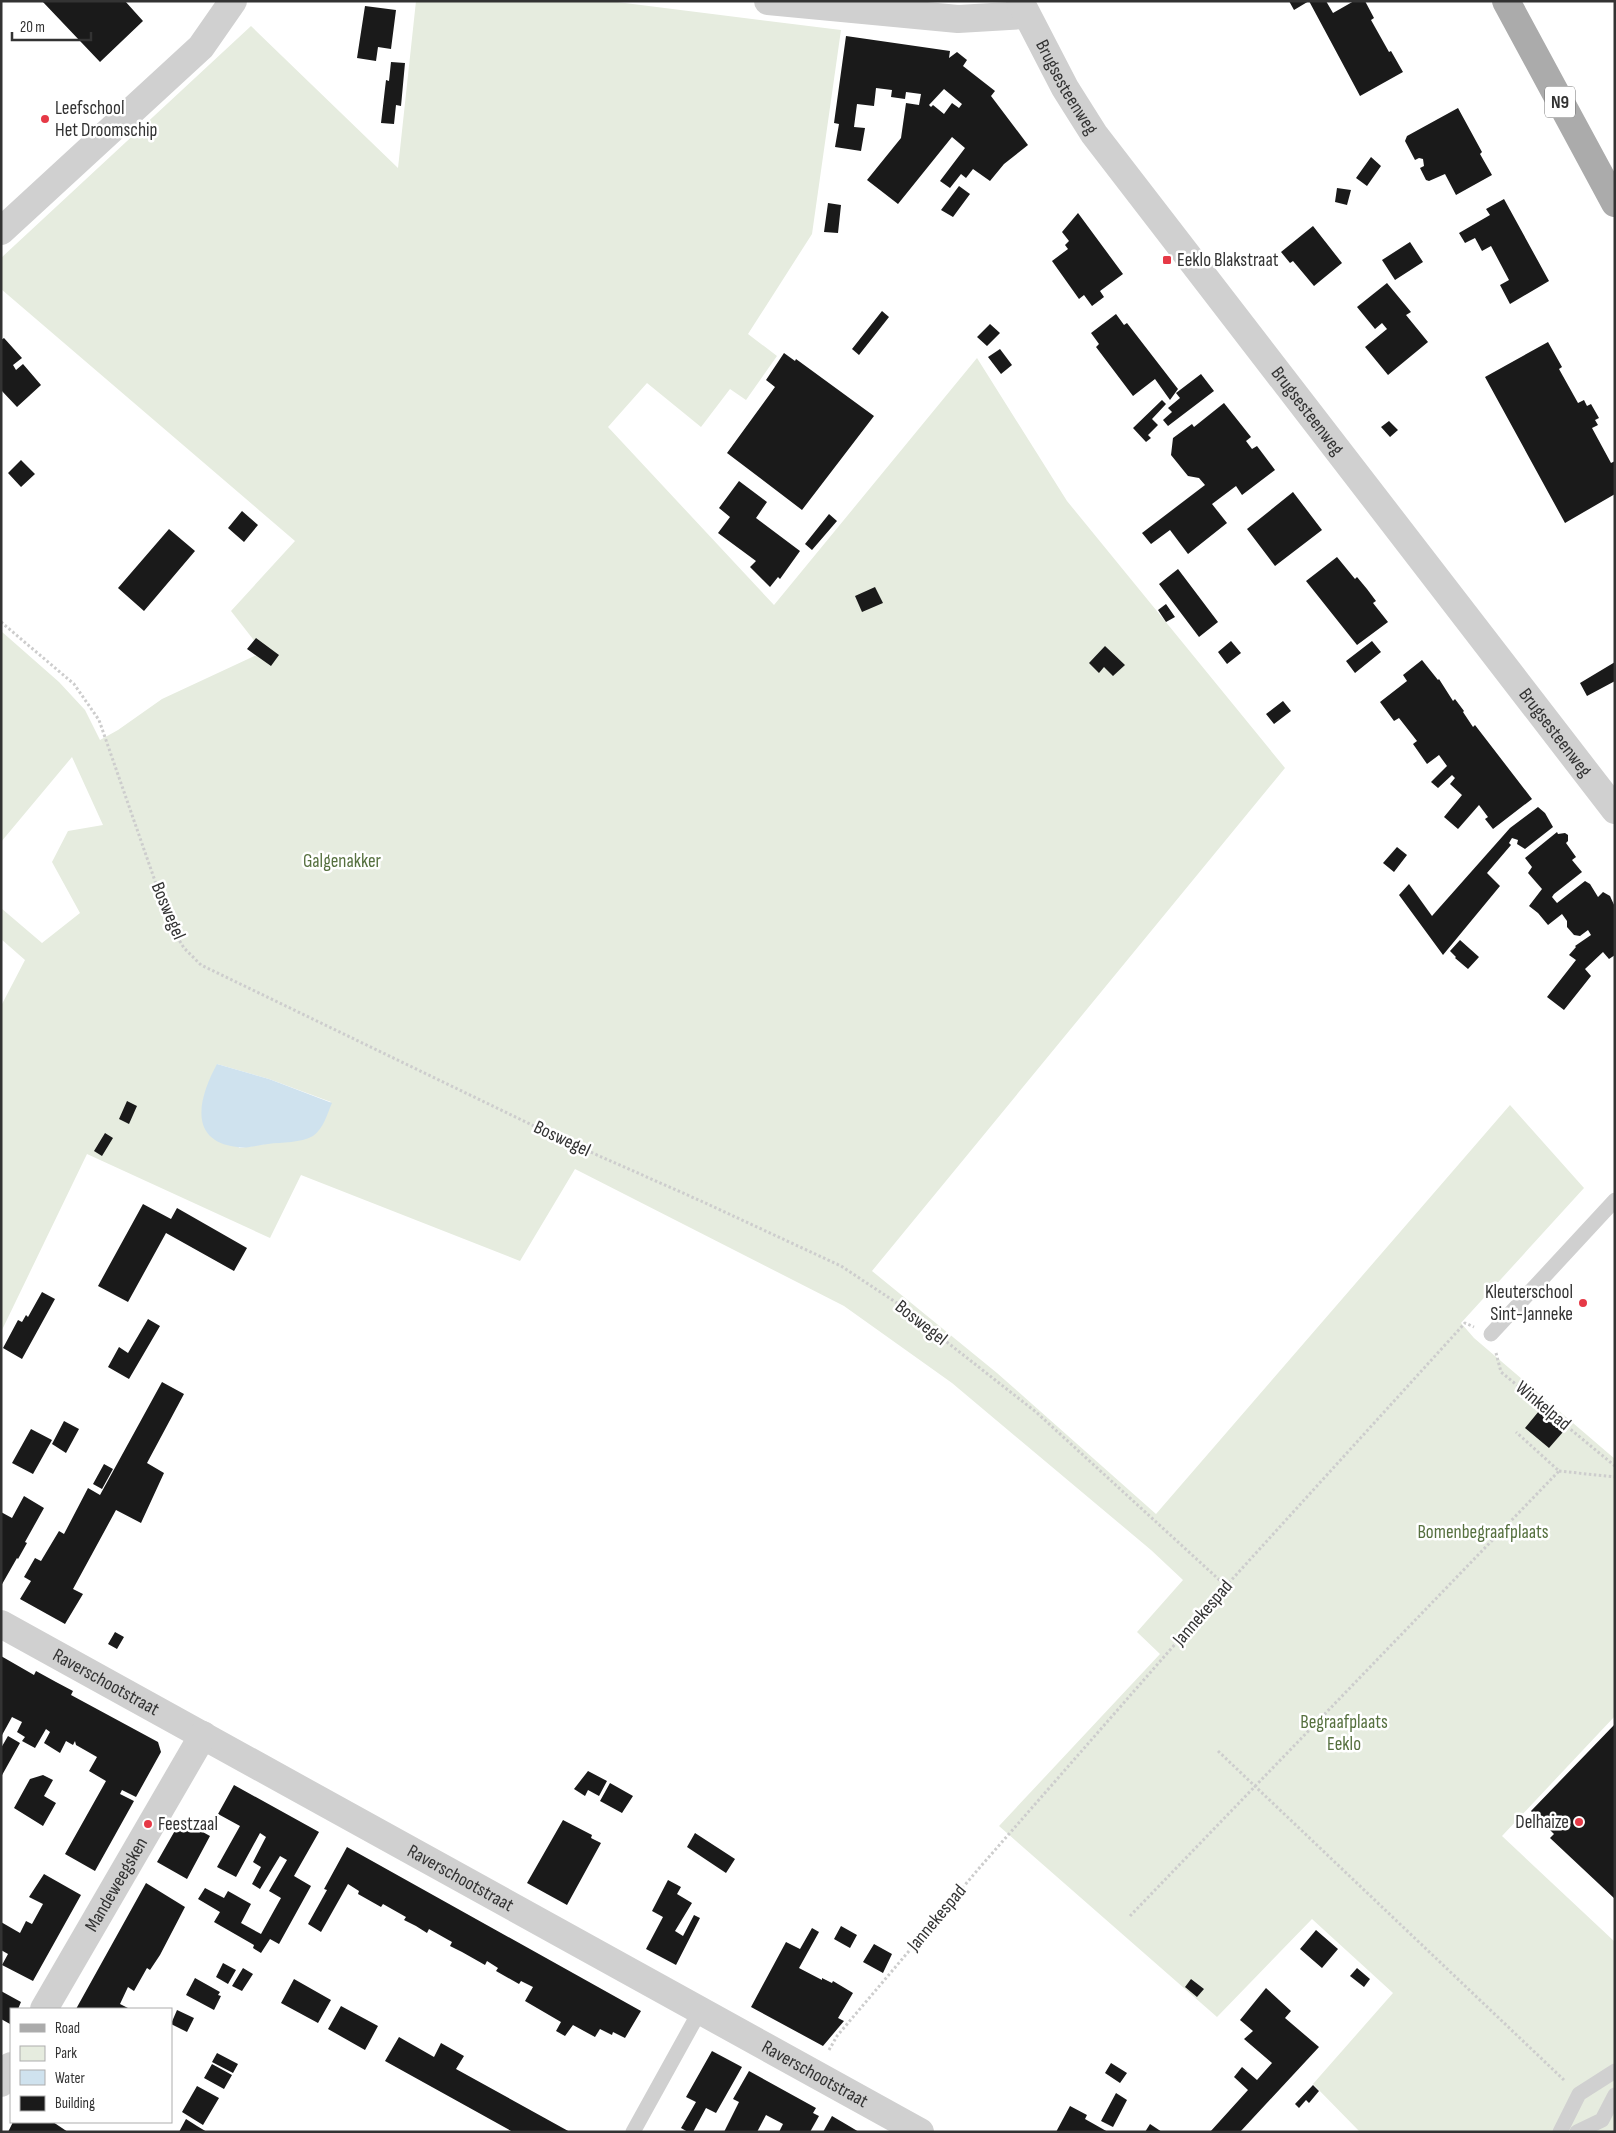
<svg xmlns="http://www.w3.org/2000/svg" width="1616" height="2133" font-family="'Sofia Sans Condensed',sans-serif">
  <rect width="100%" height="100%" fill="#fff"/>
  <path fill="#e6ecdf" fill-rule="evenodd" d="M416,1H609L841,30L812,234L748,334L777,356L746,400L730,389L701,427L647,383L608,427L774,605L977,358L1067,501L1285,768L872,1271L997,1373L1156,1514L1510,1105L1584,1188L1461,1323L1474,1338L1615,1459V1716L1502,1836L1615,1942V2132H1360L1313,2084L1393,1993L1312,1919L1217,2017L999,1826L1160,1654L1137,1632L1183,1580L1151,1550L952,1383L844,1306L575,1169L520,1261L301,1175L270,1238L87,1154L1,1332V1006L25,960L1,939V908L42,943L80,913L52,862L68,831L103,825L72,757L1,842V631L59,682L85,710L100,740L118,730L162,699L263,652L231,611L295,541L1,289V258L251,26L398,168ZM217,1064L269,1079L331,1102L265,1144L239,1148Z"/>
  <path fill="#cfe2ee" d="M217,1064L269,1079L332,1103C327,1114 324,1128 313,1136C301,1143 282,1142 268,1144C258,1145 247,1149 237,1147C187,1141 199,1097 217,1064Z"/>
  <path fill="#1a1a1a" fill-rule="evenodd" d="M42,1H125L143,21L100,62Z
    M1289,1H1309L1294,10Z
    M1309,1H1326L1333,13L1354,1H1365L1374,18L1371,20L1389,52L1391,51L1403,72L1360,96Z
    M365,6L396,10L391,49L378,47L376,61L357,58Z
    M846,36L950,51L949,58L957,52L967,60L963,66L995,91L991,96L1028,145L1004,164L990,181L973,169L966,178L961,174L950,188L940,181L965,148L952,137L898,204L867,180L901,138L906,103L919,105L921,94L906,92L905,99L891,97L892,90L876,88L874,106L857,104L854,127L865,128L861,151L835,147L839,124L834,123ZM944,89L962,104L959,108L952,103L944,114L933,105L931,107L929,105Z
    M391,62L405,63L401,106L396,105L394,124L381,123L386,80L389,81Z
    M1458,108L1482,152L1480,154L1492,175L1456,195L1445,174L1429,181L1426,180L1420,168L1424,166L1423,159L1419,158L1415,160L1405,141L1407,136Z
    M1371,157L1381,166L1367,186L1356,178Z
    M959,186L970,194L953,217L941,210Z
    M1337,188L1351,190L1347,205L1335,202Z
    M1504,199L1549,281L1510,304L1500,285L1509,280L1491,246L1482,251L1475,238L1465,243L1459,233L1490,215L1486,209Z
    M828,203L841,205L838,233L824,232Z
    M1078,213L1123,274L1100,291L1104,297L1092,306L1084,295L1079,299L1052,261L1068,249L1065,245L1069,241L1062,232Z
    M1313,226L1342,263L1314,286L1293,261L1290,263L1281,252Z
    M1410,242L1423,262L1395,280L1382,260Z
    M1387,283L1411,312L1406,315L1428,342L1388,375L1365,347L1387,329L1382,323L1375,329L1357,307Z
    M882,311L889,317L859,355L852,349Z
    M1116,314L1124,325L1127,323L1178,389L1170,400L1155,379L1133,396L1096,347L1099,344L1091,333Z
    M990,324L1000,333L987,346L977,337Z
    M4,338L22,358L13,365L16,370L23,364L41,385L17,407L1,390V340Z
    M1548,342L1562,367L1559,369L1578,403L1584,400L1587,406L1591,404L1599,418L1595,420L1598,425L1592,428L1611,463L1615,461V494L1565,523L1485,377Z
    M1000,349L1012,365L1001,374L988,357Z
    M784,353L795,361L796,359L874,416L802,510L727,453L775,387L766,380Z
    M1201,374L1214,391L1168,426L1163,420L1172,412L1168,408L1180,398L1176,393Z
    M1162,400L1166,404L1152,419L1158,425L1148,435L1151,438L1146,442L1133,428Z
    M1224,403L1251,437L1246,441L1252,449L1257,446L1275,470L1242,495L1236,486L1212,504L1227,523L1188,554L1170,530L1151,544L1142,533L1205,485L1199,478L1188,476L1171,455L1173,438L1192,424L1194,427Z
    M1389,421L1398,430L1390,437L1381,427Z
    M21,460L35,474L21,487L8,473Z
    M739,481L767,502L756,518L800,551L780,579L778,577L770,587L750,567L756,561L718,533L730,517L719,508Z
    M1293,492L1322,530L1275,566L1247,529Z
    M242,511L258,525L244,542L228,528Z
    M829,514L837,521L812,550L805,544Z
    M169,529L195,551L144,611L118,588Z
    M1337,557L1355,579L1357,577L1367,589L1376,601L1373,603L1388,622L1357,645L1306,581Z
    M1178,569L1218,622L1199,637L1159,584Z
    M875,587L883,603L862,612L855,596Z
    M1166,604L1175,617L1166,622L1158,610Z
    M256,638L279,655L271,666L247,649Z
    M1231,641L1241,653L1227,664L1218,652Z
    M1372,641L1381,652L1355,673L1346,661Z
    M1105,646L1125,665L1113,676L1104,667L1099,673L1089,663Z
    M1422,660L1438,680L1439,679L1453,701L1455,699L1464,711L1463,712L1473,727L1475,725L1532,799L1493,829L1485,819L1488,817L1479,805L1458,829L1444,817L1462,795L1450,784L1455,778L1452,775L1438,788L1431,782L1447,766L1439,755L1427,764L1413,744L1417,741L1399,718L1394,721L1380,702L1407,681L1403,675Z
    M1615,662V681L1587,696L1580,683Z
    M1283,701L1291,711L1274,724L1266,714Z
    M1538,807L1545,813L1553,827L1525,849L1517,844L1518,840L1512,838L1509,843L1511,845L1487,873L1500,886L1443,955L1399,895L1409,884L1432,916L1510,828Z
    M1557,832L1558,834L1565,833L1568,835V841L1566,843L1576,857L1572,860L1582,872L1554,894L1552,897L1557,903L1585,881L1590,884L1598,897L1603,892L1610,896L1615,907V955L1609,959L1603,952L1585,969L1591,976L1564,1010L1547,997L1576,960L1569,955L1576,947L1575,946L1591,935L1588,930L1580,936L1574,935L1567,927V921L1562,914L1548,925L1538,913L1529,906L1542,889L1528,873L1532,867L1525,858Z
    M1397,847L1407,855L1394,872L1383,863Z
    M1460,940L1479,957L1468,969L1455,958L1456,957L1450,951Z
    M127,1101L137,1106L129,1124L119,1119Z
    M105,1133L113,1138L102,1156L94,1151Z
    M143,1204L171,1219L177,1208L247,1248L234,1271L166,1233L128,1302L98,1286Z
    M42,1292L55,1299L22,1359L3,1348L18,1320L22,1322L26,1315L28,1317Z
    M148,1319L160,1326L129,1379L108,1367L119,1347L128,1353Z
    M162,1382L184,1394L147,1463L164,1473L141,1523L116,1510L73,1589L83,1594L65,1624L20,1599L31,1581L24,1577L35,1558L41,1561L59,1531L64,1534L88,1488L100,1495Z
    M1539,1411L1563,1432L1549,1448L1525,1428Z
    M64,1421L79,1429L66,1453L52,1444Z
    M31,1429L52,1440L33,1474L12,1463Z
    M104,1464L113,1469L102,1489L93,1484Z
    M24,1496L44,1508L25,1542L27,1543L18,1559L17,1558L1,1586V1512L12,1518Z
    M115,1632L124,1637L117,1649L108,1644Z
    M1,1656L34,1675L36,1671L56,1682L73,1691L71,1695L158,1742L161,1752L136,1797L122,1790L120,1794L134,1801L95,1871L65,1854L106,1781L89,1771L97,1757L76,1745L75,1741L73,1745L66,1741L60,1753L44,1743L50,1732L46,1729L35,1748L22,1741L25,1737L17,1732L22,1722L12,1717L1,1737Z
    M1615,1724V1899L1550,1838L1554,1834L1531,1811Z
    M8,1736L20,1743L1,1777V1748Z
    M588,1771L607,1781L599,1796L588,1790L585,1796L574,1789Z
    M43,1775L53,1780L44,1796L56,1803L43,1826L14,1808L30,1779Z
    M610,1783L633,1796L622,1813L600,1801Z
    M234,1785L319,1832L294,1876L311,1886L279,1944L270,1939L261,1953L253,1948L254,1945L214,1922L220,1912L198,1899L205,1888L224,1898L228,1891L251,1904L241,1923L261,1934L281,1898L269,1891L287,1860L280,1856L260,1889L252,1884L261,1867L253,1862L266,1837L260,1833L236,1877L217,1867L240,1826L218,1814Z
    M181,1820L210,1836L187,1879L157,1862Z
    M563,1820L592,1835L591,1838L601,1843L567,1905L527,1883Z
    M695,1833L735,1859L726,1873L687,1847Z
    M347,1847L641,2011L625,2038L613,2032L612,2035L600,2029L595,2037L573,2025L565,2036L556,2031L561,2022L525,2001L533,1987L521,1981L519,1984L496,1971L498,1968L487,1961L485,1965L462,1952L450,1946L452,1942L429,1929L427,1933L416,1926L404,1920L406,1917L383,1904L381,1907L358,1894L359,1891L348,1884L321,1932L308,1924L327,1890L324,1889Z
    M44,1874L81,1895L33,1981L2,1965L8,1954L1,1950V1922L20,1933L26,1921L32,1924L43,1904L29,1897Z
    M668,1880L681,1887L677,1894L692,1903L675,1931L683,1936L694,1915L700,1918L676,1965L646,1949L663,1917L652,1911Z
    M146,1883L185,1907L160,1955L150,1970L147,1968L134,1991L128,1987L120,2004L130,2009H76Z
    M841,1926L857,1935L850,1948L834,1939Z
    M812,1928L819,1932L799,1968L822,1980V1978L832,1983L833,1981L853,1993L838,2018L844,2021L823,2046L751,2007L786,1942L800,1949Z
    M1316,1930L1338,1949L1322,1968L1300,1949Z
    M874,1944L892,1954L883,1973L863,1962Z
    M223,1963L236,1970L228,1984L216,1977Z
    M243,1968L253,1974L242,1991L232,1986Z
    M1357,1968L1370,1979L1364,1987L1350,1976Z
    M195,1978L220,1992L218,1995L221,1996L214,2010L186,1995Z
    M294,1979L331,2000L318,2023L281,2003Z
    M1191,1979L1204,1989L1197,1997L1185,1987Z
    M1266,1988L1291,2011L1285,2018L1319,2047L1240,2132H1210L1248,2090L1234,2077L1242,2067L1257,2080L1272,2063L1244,2039L1253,2031L1240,2020Z
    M1,1991L21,2002L18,2009H11L10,2024L1,2019Z
    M341,2006L378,2026L365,2050L328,2029Z
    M177,2010L194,2018L187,2032L171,2024Z
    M399,2037L434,2057L441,2043L464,2056L456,2069L570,2132H513L385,2061Z
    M712,2051L742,2067L716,2113L706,2108L693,2132H688L681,2128L696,2102L686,2097Z
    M217,2053L238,2064L233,2073L212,2062Z
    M1111,2063L1127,2073L1120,2083L1105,2073Z
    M212,2064L232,2075L224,2089L204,2078Z
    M749,2071L816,2108L813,2113L819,2116L810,2132H779L783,2124L766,2115L757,2132H724L739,2102L733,2099Z
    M1313,2085L1319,2091L1309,2103L1306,2100L1299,2108L1295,2104Z
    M197,2086L219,2098L203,2125L182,2112Z
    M1116,2093L1127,2100L1113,2127L1101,2121Z
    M1070,2106L1087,2115L1085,2119L1108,2132H1056Z
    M832,2116L849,2126L859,2132H823Z
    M186,2119L197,2126L207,2132H179Z
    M13,2122H53L68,2132H8Z
    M1150,2124L1162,2132H1145Z"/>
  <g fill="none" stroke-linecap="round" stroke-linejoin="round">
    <path stroke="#cdcdcd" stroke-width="3" stroke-dasharray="2.5 2.5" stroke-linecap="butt" d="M1,622L74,684L99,720L171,927L184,948L201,965L561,1139L701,1201L841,1266L897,1303L1036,1412L1226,1586
      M1496,1353L1501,1372L1615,1466
      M1559,1471L1615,1477
      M1218,1751L1564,2080
      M1130,1916L1559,1471L1516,1432
      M829,2050L837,2036L981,1866L1226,1586L1465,1323L1474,1327"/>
    <path stroke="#d0d0d0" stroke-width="15" d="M1491,1334L1615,1200
      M633,2132L701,2009
      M1560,2132L1579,2094L1615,2071
      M1577,2132L1602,2120L1615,2095"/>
    <g stroke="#d0d0d0" stroke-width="28">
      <path d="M768,1L958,19L1025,15"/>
      <path id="s1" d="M1020,1L1065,88L1094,134L1615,810"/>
      <path d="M1,231L201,47L233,1"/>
      <path id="s2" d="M1,1624L920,2132"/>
      <path id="s3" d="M44,2009L203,1735"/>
      <path d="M1,2083L11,2066"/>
    </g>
    <path stroke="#ababab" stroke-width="28" d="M1506,1L1615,203"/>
  </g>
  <g fill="#e63946" stroke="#fff" stroke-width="2">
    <circle cx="45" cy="119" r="5"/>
    <rect x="1162" y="255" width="10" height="10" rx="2.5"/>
    <circle cx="1583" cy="1303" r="5"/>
    <circle cx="1579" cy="1822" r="5"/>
    <circle cx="148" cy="1824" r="5"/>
  </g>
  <g text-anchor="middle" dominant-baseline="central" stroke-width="5" stroke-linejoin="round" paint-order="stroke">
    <rect fill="#fff" stroke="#707070" stroke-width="1" x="1545" y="86.5" width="30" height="31" rx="4"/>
    <g font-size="18" font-weight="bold" fill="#333">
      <text x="1560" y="102">N9</text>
    </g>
    <g font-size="19" fill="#333" stroke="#fff">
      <text stroke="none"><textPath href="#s1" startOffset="98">Brugsesteenweg</textPath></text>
      <text stroke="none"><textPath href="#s1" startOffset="502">Brugsesteenweg</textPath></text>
      <text stroke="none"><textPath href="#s1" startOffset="908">Brugsesteenweg</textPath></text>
      <text transform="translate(168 911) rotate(67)">Boswegel</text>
      <text transform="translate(562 1139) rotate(25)">Boswegel</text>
      <text transform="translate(921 1323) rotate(38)">Boswegel</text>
      <text transform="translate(1543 1406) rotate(40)">Winkelpad</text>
      <text transform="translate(1203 1613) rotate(-49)">Jannekespad</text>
      <text stroke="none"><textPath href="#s2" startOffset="120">Raverschootstraat</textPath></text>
      <text stroke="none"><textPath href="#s2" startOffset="525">Raverschootstraat</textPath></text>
      <text stroke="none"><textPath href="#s3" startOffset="144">Mandeweegsken</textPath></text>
      <text transform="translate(937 1918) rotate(-50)">Jannekespad</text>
      <text stroke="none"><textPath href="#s2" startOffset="930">Raverschootstraat</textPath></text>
    </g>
    <g font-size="19" fill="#333" stroke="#fff" text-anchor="start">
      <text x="55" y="108">Leefschool<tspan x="55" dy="22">Het Droomschip</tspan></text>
      <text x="1177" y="260">Eeklo Blakstraat</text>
      <text x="1573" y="1292" text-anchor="end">Kleuterschool<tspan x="1573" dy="22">Sint-Janneke</tspan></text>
      <text x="1569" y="1822" text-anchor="end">Delhaize</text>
      <text x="158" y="1824">Feestzaal</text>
    </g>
    <g font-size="19" fill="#56703f" stroke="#fff">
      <text x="342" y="861">Galgenakker</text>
      <text x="1483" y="1532">Bomenbegraafplaats</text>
      <text x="1344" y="1722">Begraafplaats<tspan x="1344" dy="22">Eeklo</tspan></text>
    </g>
  </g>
  <rect width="1616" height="2133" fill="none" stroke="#333333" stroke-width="5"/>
  <rect x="10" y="2008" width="162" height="115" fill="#ffffff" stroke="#adadad"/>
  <rect x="20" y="2024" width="25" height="8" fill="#ababab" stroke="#adadad"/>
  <text x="55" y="2033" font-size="15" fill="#333333">Road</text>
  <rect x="20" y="2046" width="25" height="15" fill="#e6ecdf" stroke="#adadad"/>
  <text x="55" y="2058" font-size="15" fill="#333333">Park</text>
  <rect x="20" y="2070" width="25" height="15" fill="#cfe2ee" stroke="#adadad"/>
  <text x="55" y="2083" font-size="15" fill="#333333">Water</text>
  <rect x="20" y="2096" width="25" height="15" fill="#1a1a1a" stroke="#adadad"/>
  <text x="55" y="2108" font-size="15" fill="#333333">Building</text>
  <path d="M12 32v8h79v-8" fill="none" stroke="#333333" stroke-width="2.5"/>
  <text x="20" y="32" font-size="15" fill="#333333" stroke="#ffffff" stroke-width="4" paint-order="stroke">20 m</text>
</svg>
